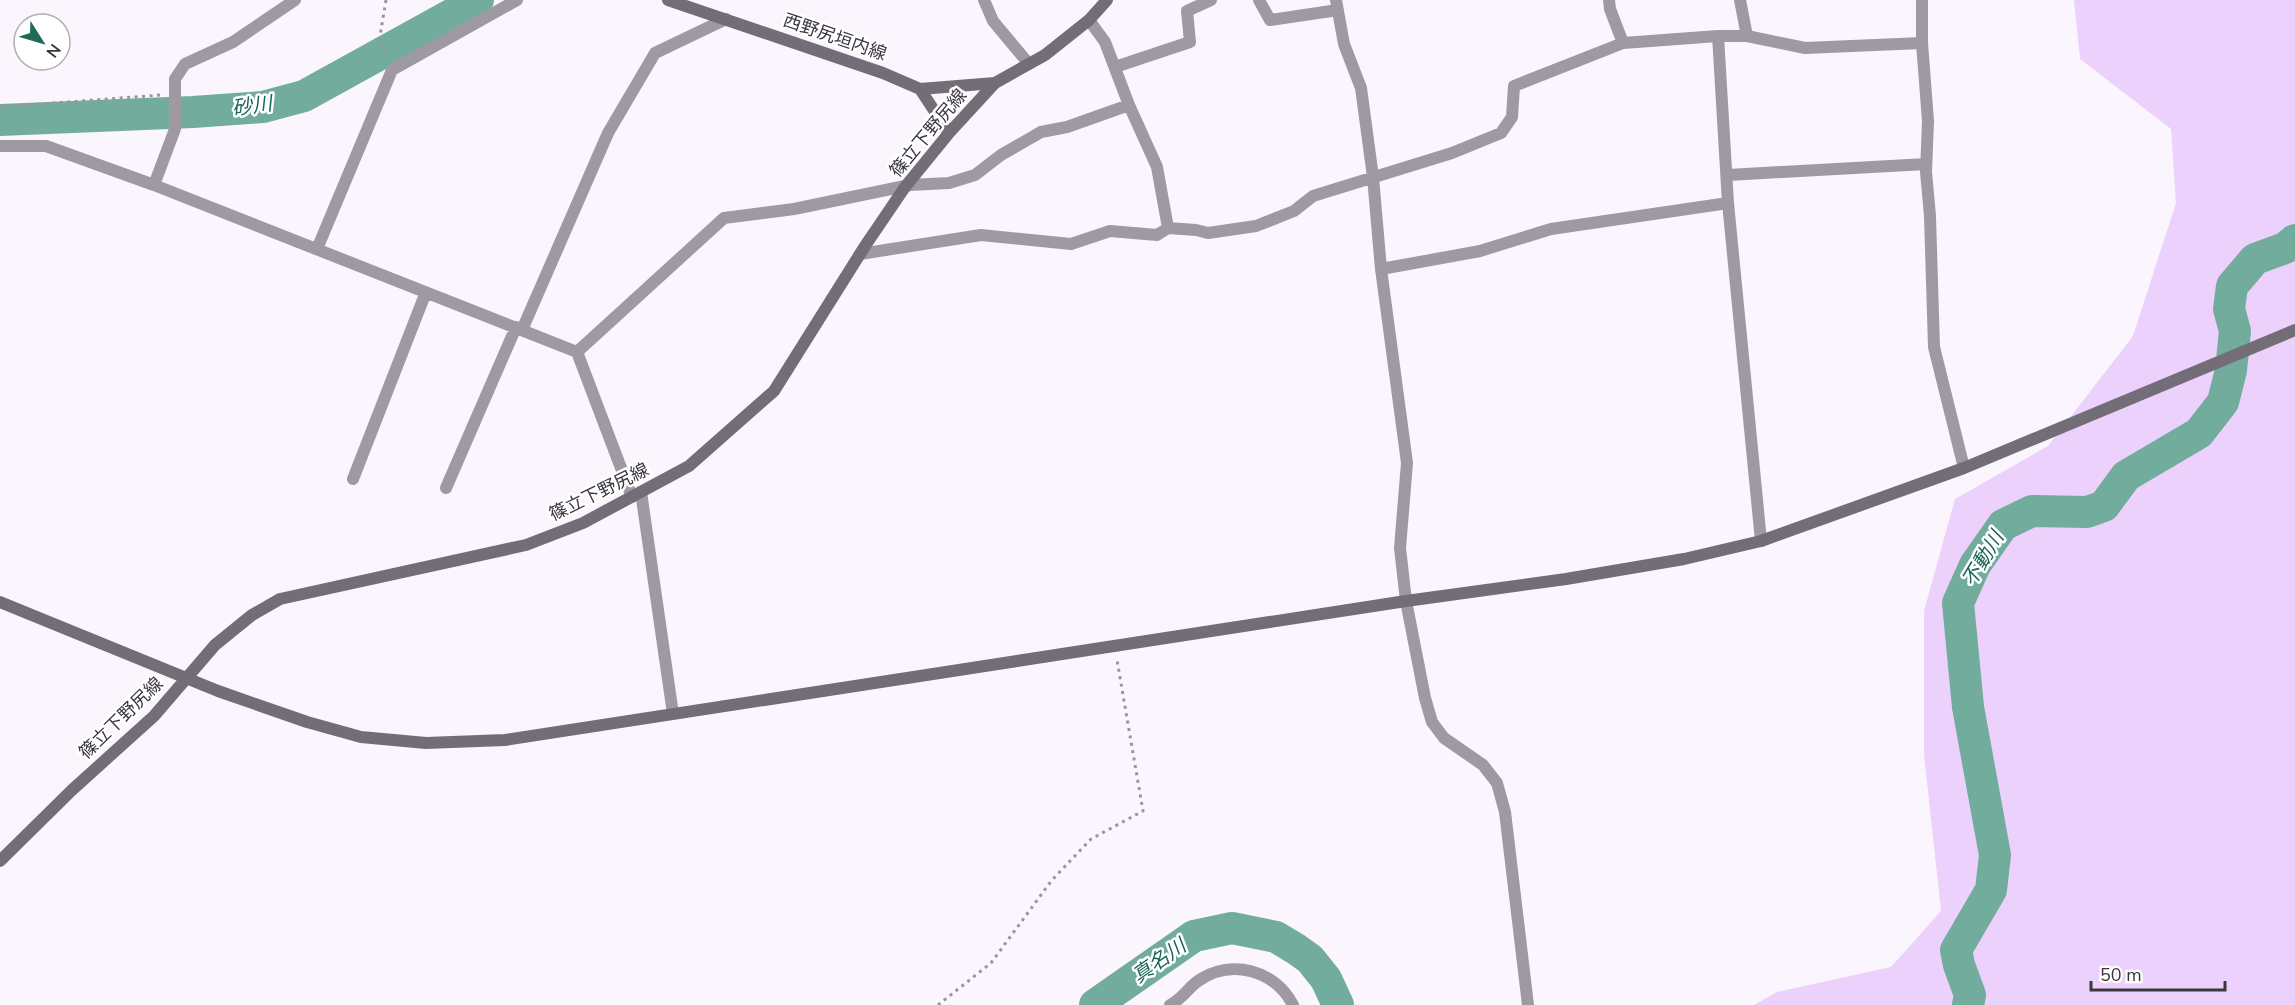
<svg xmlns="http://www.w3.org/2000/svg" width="2295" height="1005" font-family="'Nunito Sans','Noto Sans JP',sans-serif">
  <rect width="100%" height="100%" fill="#fbf6fe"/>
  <path fill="#ebd1fc" d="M2074,0H2295V1005H1754L1777,992L1891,967L1941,911L1924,755V611L1955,499L2048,446L2133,336L2176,203L2171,129L2080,59Z"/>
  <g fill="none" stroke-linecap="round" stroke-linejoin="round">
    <path stroke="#72ac9d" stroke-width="32" d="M0,120L193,112L263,107L304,96L478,0
      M1095,1005L1194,936L1232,928L1276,937L1296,949L1310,959L1326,979L1338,1005
      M1968,1005L1970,995L1959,965L1956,950L1991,890L1995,855L1968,707L1958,603L1975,565L2003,525L2032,511L2087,512L2104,506L2126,476L2199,433L2223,402L2231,370L2235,331L2229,309L2232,286L2255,259L2285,248L2295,240"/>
    <path stroke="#9a959d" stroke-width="3" stroke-dasharray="3 4.5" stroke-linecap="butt" d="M386,0L379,42L387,57
      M0,107L161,95
      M938,1005L991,963L1052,880L1091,839L1143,811L1117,660"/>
    <path stroke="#9e99a2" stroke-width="12" d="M984,0L993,21L1029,64
      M1259,0L1270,20L1338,10
      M1336,0L1344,44L1361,88L1373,177L1381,269L1407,463L1400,548L1406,601L1425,698L1432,722L1444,738L1483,765L1497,783L1505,812L1528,1005
      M1609,0L1610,9L1623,43
      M1740,0L1747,36
      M1089,20L1105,42L1129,105
      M1718,36L1728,203L1761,541
      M1922,43L1928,121L1926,172L1930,216L1934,347L1964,468
      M1115,67L1190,42L1187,11L1211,0
      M0,146H46L154,185L577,352L632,497
      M1728,175L1926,164
      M154,185L175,129V79L185,64L233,42L295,0
      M317,249L392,70L517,0
      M860,254L981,235L1071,244L1110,231L1157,235L1168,228
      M1381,269L1480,251L1551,229L1728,203
      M522,330L608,133L655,53L726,19
      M577,352L724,218L794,209L910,185L949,183L975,175L1001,155L1041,132L1067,127L1129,105L1157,167L1168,228L1196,230L1208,233L1256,226L1294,211L1313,196L1452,153L1501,133L1512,117L1514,86L1623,43L1718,36H1747L1805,48L1922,43V0
      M353,479L426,292
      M446,488L516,327
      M641,492L673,714
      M1170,1005C1182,999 1188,988 1198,981C1231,958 1275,970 1293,1005"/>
    <path stroke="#736d78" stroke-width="12" d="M668,0L883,73L920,89L995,83
      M920,89L949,133
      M0,602L218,691L307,722L361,737L426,743L505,740L1406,601L1566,579L1684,559L1761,541L1964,468L2295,330
      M0,861L72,790L154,716L215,645L252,615L280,599L526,545L583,523L689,466L774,391L865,246L905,187L949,133L995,83L1045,55L1089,20L1107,0"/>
  </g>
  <g text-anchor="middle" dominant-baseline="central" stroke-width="5" stroke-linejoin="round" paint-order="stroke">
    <g font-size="18" fill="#3c373f" stroke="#fff">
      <text transform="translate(835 37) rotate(19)">西野尻垣内線</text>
      <text transform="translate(928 133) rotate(-50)">篠立下野尻線</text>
      <text transform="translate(599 492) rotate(-26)">篠立下野尻線</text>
      <text transform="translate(121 718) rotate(-44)">篠立下野尻線</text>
    </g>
    <g font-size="20" font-style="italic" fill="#176454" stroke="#fff">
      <text transform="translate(252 106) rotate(-8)">砂川</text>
      <text transform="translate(1983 559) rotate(-59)">不動川</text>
      <text transform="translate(1159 961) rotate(-35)">真名川</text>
    </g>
  </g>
  <g transform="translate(42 42) rotate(127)"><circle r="28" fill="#ffffff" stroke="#b1afb2" stroke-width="1.5"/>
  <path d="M0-4.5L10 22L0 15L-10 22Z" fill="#246859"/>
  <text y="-9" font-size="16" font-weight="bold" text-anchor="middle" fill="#3c373f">N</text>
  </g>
  <path d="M2091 981v9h134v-9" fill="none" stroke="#3c373f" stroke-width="3"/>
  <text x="2100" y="981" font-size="18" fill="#3c373f" stroke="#ffffff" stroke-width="4.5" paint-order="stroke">50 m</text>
</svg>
